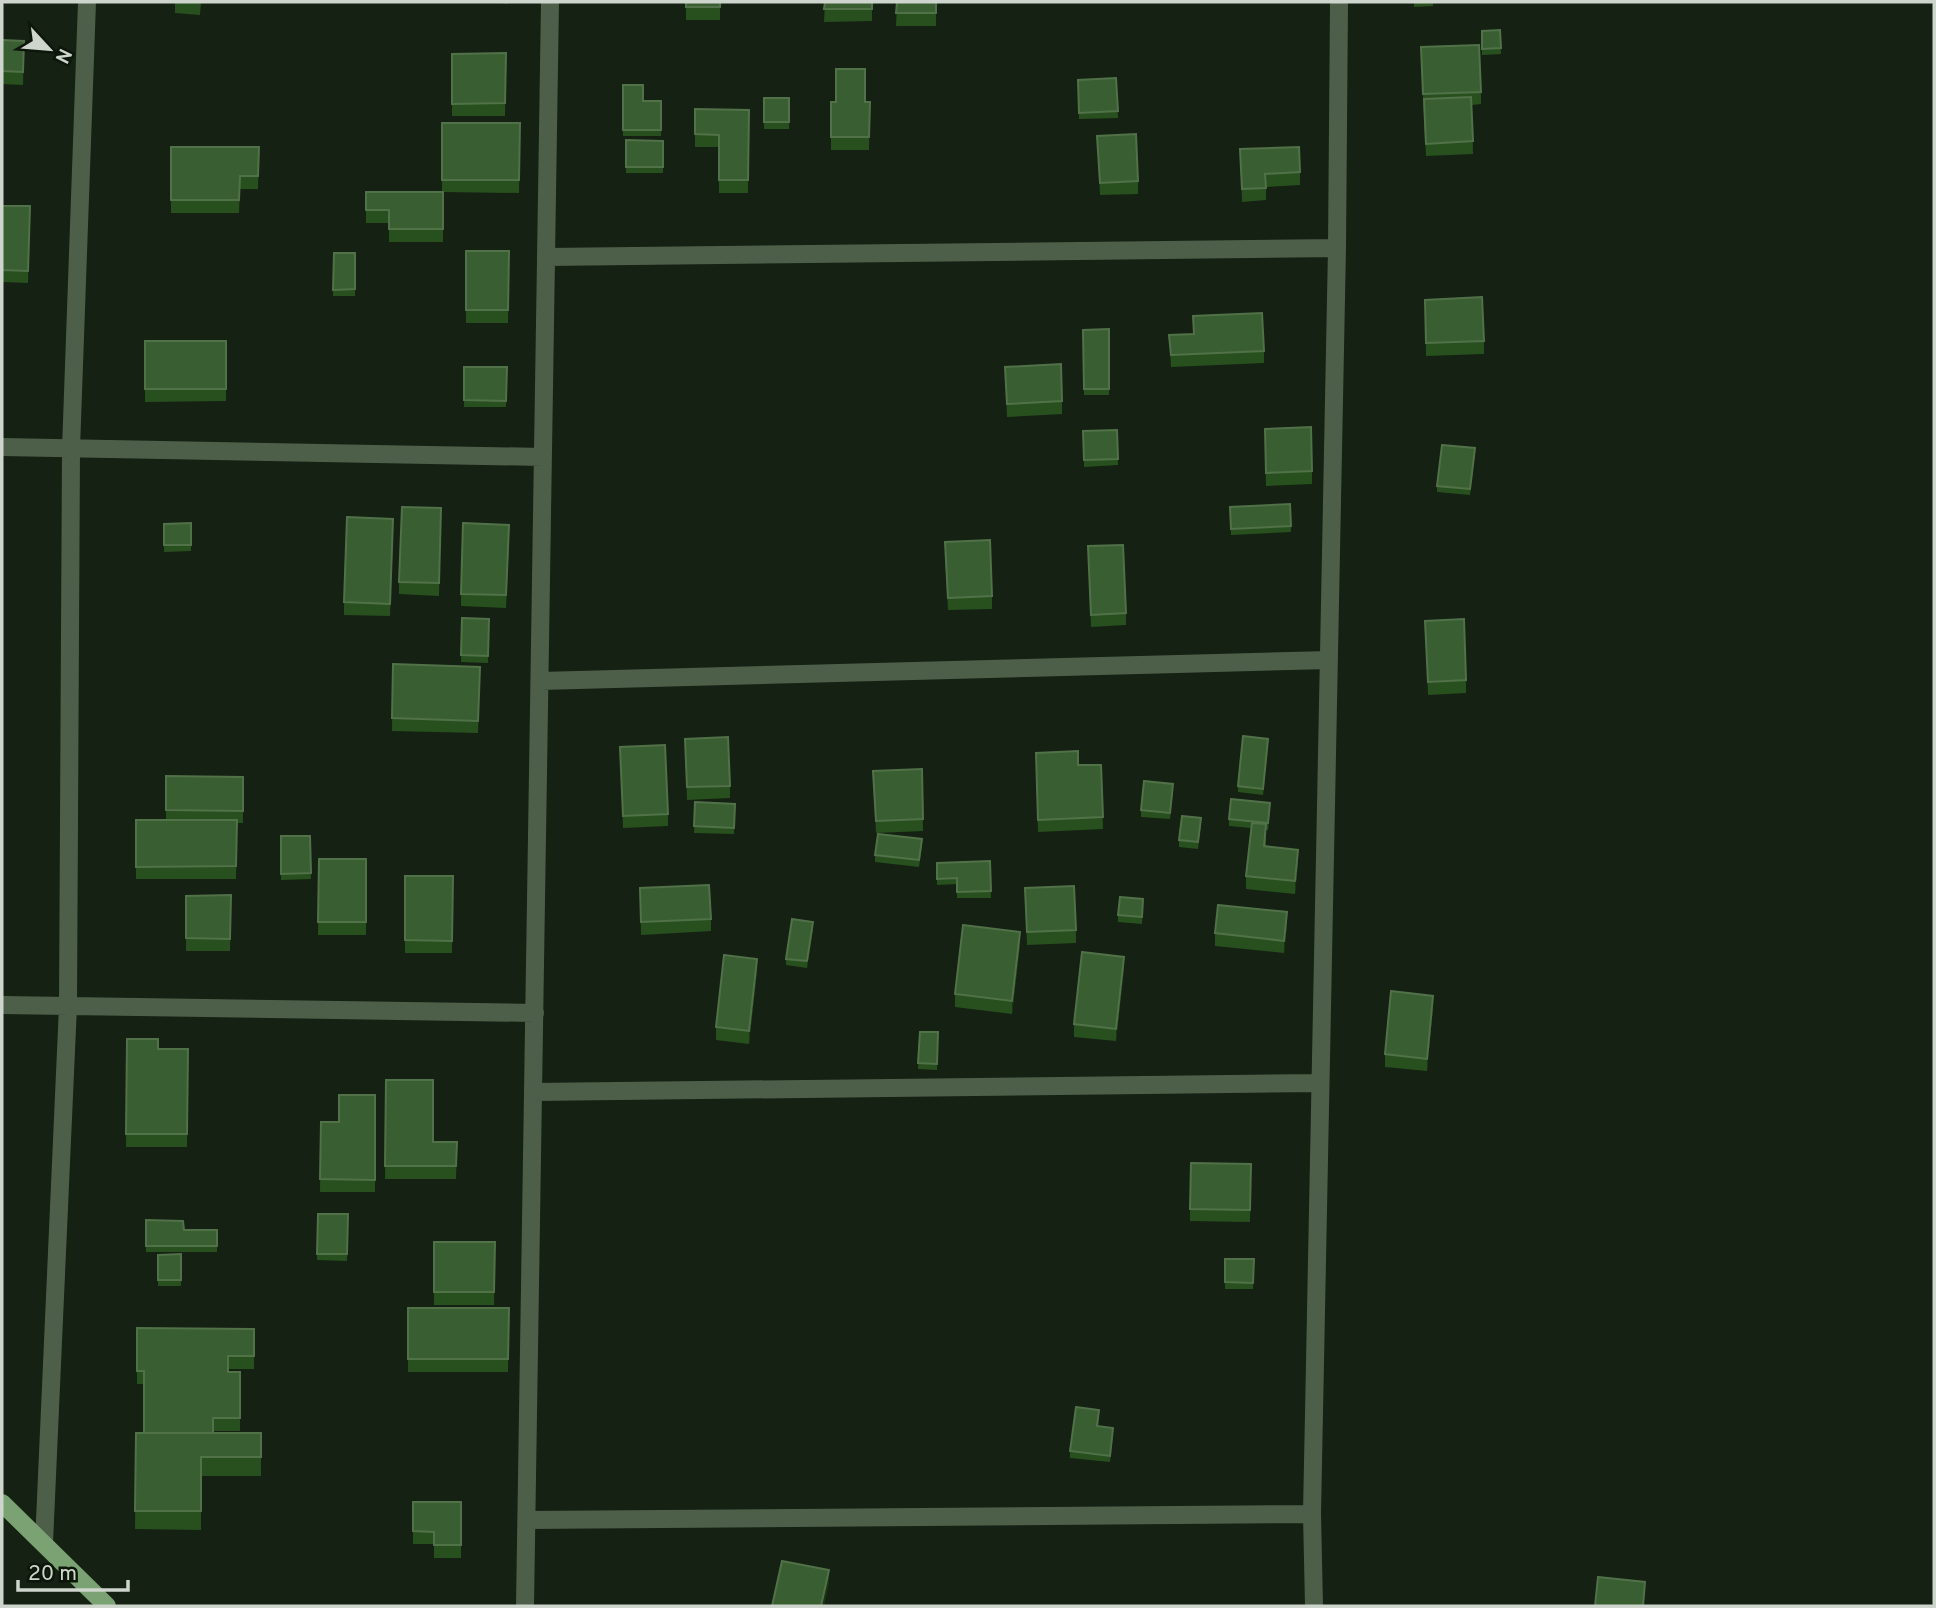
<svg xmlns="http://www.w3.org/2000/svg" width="1936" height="1608" font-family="Overpass,sans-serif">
  <rect width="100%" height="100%" fill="#152113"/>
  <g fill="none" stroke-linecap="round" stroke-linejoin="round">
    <path stroke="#4d5f49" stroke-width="18" d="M546,257L1337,248
      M2,447L543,457
      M540,681L1329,660
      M2,1005L535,1013
      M533,1092L1320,1083
      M527,1520L1312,1514
      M44,1543L68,1006L71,449L87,2
      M525,1606L550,2
      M1314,1606L1312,1514L1337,248L1339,2"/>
    <path stroke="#7ba273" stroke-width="18" d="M2,1503L107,1606"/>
  </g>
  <path fill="#28501e" d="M175,2H201L200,15L175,13Z
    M493,2H508V4Z
    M686,2H720V20H686Z
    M825,2H872V21L824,22Z
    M897,2H936V26H896Z
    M1414,2H1433V6L1414,7Z
    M1500,30L1501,54L1482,55V31Z
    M2,40L24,41L23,85L2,84Z
    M506,53L505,116H452V54Z
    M1421,60L1481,92V104L1472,105L1473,154L1426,156Z
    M1116,78L1118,118L1079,119L1078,80Z
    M623,85L643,101H661V136H623Z
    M764,98H789V129H764Z
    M831,102H870L869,150H831Z
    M695,109L749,110L748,193H719V147H695Z
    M442,123H520L519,193L443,192V242H389V223H366V192H442Z
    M1097,136L1138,181V194L1100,195Z
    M626,140L663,141V173H626Z
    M171,147H259L258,189H240L239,213H171Z
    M1240,149L1300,172V185L1266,187V200L1242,202Z
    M2,206H30L28,283L2,282Z
    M466,251H509L508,323H466Z
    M334,253H355V296H333Z
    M1425,300L1484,341V354L1426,356Z
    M1193,316L1264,351V363L1171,367L1169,335L1193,334Z
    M1109,329V395H1084L1083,330Z
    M145,341H226V401L145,402Z
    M464,367H507L506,407H464Z
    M1005,367L1062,401V414L1007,417Z
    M1117,430L1118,465L1084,467L1083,431Z
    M1265,442L1312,471V484L1266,486Z
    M1475,454L1470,495L1437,492V486Z
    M1290,504L1291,532L1231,535L1230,507Z
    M441,508L439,596L399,594V582Z
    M191,523V551L164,552V524Z
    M393,531L390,616L344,615V602Z
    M509,538L506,608L461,606V594Z
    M1088,546L1126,613V625L1091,627Z
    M945,555L992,596V609L948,610Z
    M462,618L489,619L488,663L461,662Z
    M1425,621L1466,680V693L1428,695Z
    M393,664L480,667L478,733L392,731Z
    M685,739L730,786V798L687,800Z
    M1268,745L1263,795L1238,792V786Z
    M620,747L668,814V826L623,828Z
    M1078,765H1101L1103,829L1038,832L1036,766Z
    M922,769L923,831L876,833L873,771Z
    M166,776L243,777V823H237L236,879H136V820H166Z
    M1173,791L1170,819L1141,817V810Z
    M695,802L735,804L734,834L694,833Z
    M1270,809L1268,830H1266V846L1298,862L1295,894L1246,889V876L1251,828L1229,826V819Z
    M1201,824L1198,849L1179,847V840Z
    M281,836H310L311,879L281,880Z
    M922,845L919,867L875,862V855Z
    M319,859H366V935H318Z
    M990,861L991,898H957V884L937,885V863Z
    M405,876H453L452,953H405Z
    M640,888L711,919V931L641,935Z
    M1025,888L1076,930V943L1027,945Z
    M231,895L230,951H186V896Z
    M1143,905L1142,924L1118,922V915Z
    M1287,925L1284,953L1215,946V933Z
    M813,928L807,968L786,965V959Z
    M1020,945L1012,1014L955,1007V994Z
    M1124,969L1116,1041L1074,1037V1024Z
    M757,971L749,1044L716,1040V1027Z
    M1433,1008L1427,1071L1385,1067V1054Z
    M920,1032H938L937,1070L918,1069Z
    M127,1039L158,1049H188L187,1147H126Z
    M386,1080L433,1142H457L456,1179H385Z
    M375,1095V1192H320L321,1122H339Z
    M1251,1164L1250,1222L1190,1221V1209Z
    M318,1214H348L347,1261L317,1260Z
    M146,1220L184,1230H217V1252H146Z
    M434,1242H495L494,1305H434Z
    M181,1254V1286H158V1255Z
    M1225,1259H1254L1253,1289H1225Z
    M408,1308H509L508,1372H408Z
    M137,1328L254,1329V1369H228V1372H240V1431H213V1433H261V1476H201V1530L135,1529L136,1433H144V1384H137Z
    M1099,1416L1098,1426L1113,1434L1110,1462L1070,1458V1451Z
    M413,1502H461V1558H434V1544H413Z"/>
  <path fill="#193712" d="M1298,850V862L1295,894V881Z
    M1287,912V925L1284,953V941Z
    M813,922V928L807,968V961Z
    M1020,932V945L1012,1014V1001Z
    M1124,957V969L1116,1041V1029Z
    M757,959V971L749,1044V1031Z
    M1433,996V1008L1427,1071V1059Z
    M829,1570V1583L824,1606H821Z"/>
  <path fill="#395e31" stroke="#517149" stroke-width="2" d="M686,2H720V7H686Z
    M825,2H872V9H824Z
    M897,2H936V13H896Z
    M1500,30L1501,48L1482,49V31Z
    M2,40L24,41L23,72L2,71Z
    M1479,45L1481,92L1423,94L1421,47Z
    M506,53L505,103L452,104V54Z
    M836,69H865V102H870L869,137H831V102H836Z
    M1116,78L1118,111L1079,113L1078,80Z
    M623,85H643V101H661V130H623Z
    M1471,97L1473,141L1426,144L1424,99Z
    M764,98H789V122H764Z
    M695,109L749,110L748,180H719V135L695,134Z
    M442,123H520L519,180H442Z
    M1136,134L1138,181L1100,183L1097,136Z
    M626,140L663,141V167H626Z
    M171,147H259L258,176H240L239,200H171Z
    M1299,147L1300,172L1265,174L1266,188L1242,189L1240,149Z
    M366,192H443V229H389V210H366Z
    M2,206H30L28,271L2,270Z
    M466,251H509L508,310H466Z
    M334,253H355V289L333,290Z
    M1482,297L1484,341L1426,343L1425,300Z
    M1262,313L1264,351L1171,355L1169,335L1194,334L1193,316Z
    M1109,329V389H1084L1083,330Z
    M145,341H226V389H145Z
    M1061,364L1062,401L1007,404L1005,367Z
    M464,367H507L506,401L464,400Z
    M1311,427L1312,471L1266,473L1265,429Z
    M1117,430L1118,459L1084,460L1083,431Z
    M1442,445L1475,448L1470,489L1437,486Z
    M1290,504L1291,526L1231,529L1230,507Z
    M402,507L441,508L439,583L399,582Z
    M347,517L393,519L390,604L344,602Z
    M191,523V545H164V524Z
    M463,523L509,525L506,595L461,594Z
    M990,540L992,596L948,598L945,542Z
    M1123,545L1126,613L1091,615L1088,546Z
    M462,618L489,619L488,656L461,655Z
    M1464,619L1466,680L1428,682L1425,621Z
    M393,664L480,667L478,721L392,718Z
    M1243,736L1268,739L1263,789L1238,786Z
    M728,737L730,786L687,787L685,739Z
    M665,745L668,814L623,816L620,747Z
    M1078,751V765H1101L1103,817L1038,820L1036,753Z
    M922,769L923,819L876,821L873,771Z
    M166,776L243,777V811L166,810Z
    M1144,781L1173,784L1170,813L1141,810Z
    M1231,799L1270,803L1268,823L1229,819Z
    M695,802L735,804L734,828L694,826Z
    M1182,816L1201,818L1198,842L1179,840Z
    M136,820H237L236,866L136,867Z
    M1252,823L1266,824L1264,846L1298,850L1295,881L1246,876Z
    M878,834L922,839L919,860L875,855Z
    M281,836H310L311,873L281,874Z
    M319,859H366V922H318Z
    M990,861L991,891L957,892V878L937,879V863Z
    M405,876H453L452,941L405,940Z
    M709,885L711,919L641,922L640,888Z
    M1074,886L1076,930L1027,932L1025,888Z
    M231,895L230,939L186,938V896Z
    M1120,897L1143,899L1142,917L1118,915Z
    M1218,905L1287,912L1284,941L1215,933Z
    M792,919L813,922L807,961L786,959Z
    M963,925L1020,932L1012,1001L955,994Z
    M1082,952L1124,957L1116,1029L1074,1024Z
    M724,955L757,959L749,1031L716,1027Z
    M1391,991L1433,996L1427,1059L1385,1054Z
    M920,1032H938L937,1064L918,1063Z
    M127,1039H158V1049H188L187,1134H126Z
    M386,1080H433V1142H457L456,1166H385Z
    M339,1095H375V1180L320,1179L321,1122H339Z
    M1191,1163L1251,1164L1250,1210L1190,1209Z
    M318,1214H348L347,1254H317Z
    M146,1220L183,1221L184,1230H217V1246H146Z
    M434,1242H495L494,1292H434Z
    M181,1254V1280H158V1255Z
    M1225,1259H1254L1253,1283L1225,1282Z
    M408,1308H509L508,1359H408Z
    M137,1328L254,1329V1356H228V1372H240V1418H213V1433H144V1371H137Z
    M1076,1407L1099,1410L1097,1426L1113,1428L1110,1456L1070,1451Z
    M136,1433H261V1457H201V1511H135Z
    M413,1502H461V1545H434V1532L413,1531Z
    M782,1561L829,1570L821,1606H772Z
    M1598,1577L1645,1582L1643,1606H1595Z"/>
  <rect width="1936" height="1608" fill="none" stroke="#ced5cc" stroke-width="7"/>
  <g transform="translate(49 49) rotate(116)" stroke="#0c170a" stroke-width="5" paint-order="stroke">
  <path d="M0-5L12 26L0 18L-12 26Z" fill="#ced5cc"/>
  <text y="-10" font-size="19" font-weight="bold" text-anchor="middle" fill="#ced5cc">N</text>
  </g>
  <path d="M18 1580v10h110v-10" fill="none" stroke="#ced5cc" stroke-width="3.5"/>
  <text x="28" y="1580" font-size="21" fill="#ced5cc" stroke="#0c170a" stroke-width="5" paint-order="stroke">20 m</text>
</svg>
